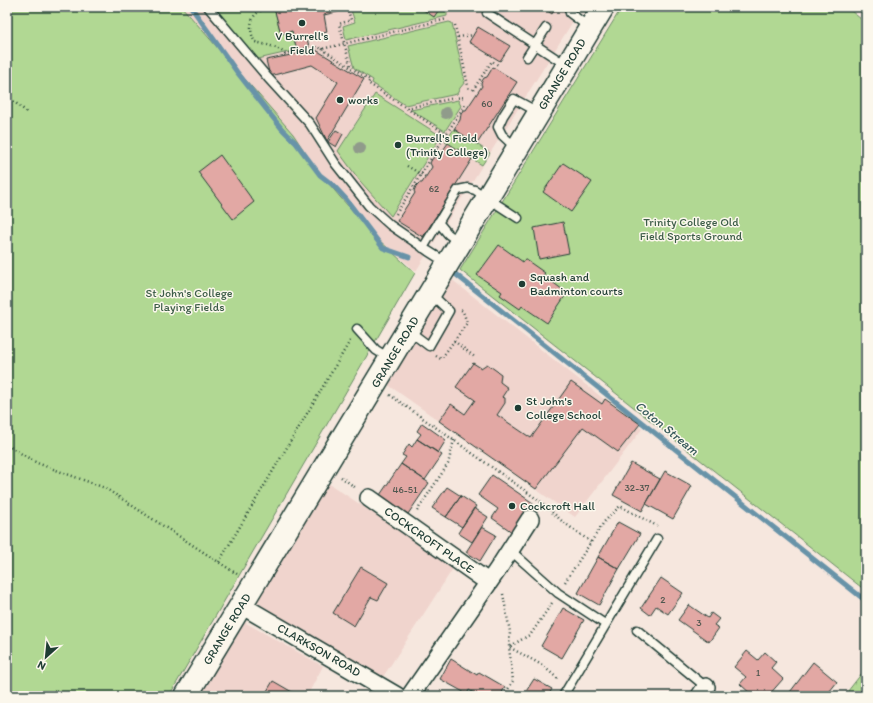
<svg xmlns="http://www.w3.org/2000/svg" width="873" height="703" font-family="Itim,sans-serif">
  <rect width="100%" height="100%" fill="#f6e7de"/>
  <filter id="ink" filterUnits="userSpaceOnUse"><feTurbulence type="fractalNoise" baseFrequency=".025" numOctaves="2"/><feDisplacementMap in="SourceGraphic" scale="8" xChannelSelector="R" yChannelSelector="G"/><feConvolveMatrix kernelMatrix="1 2 1 2 8 2 1 2 1" color-interpolation-filters="sRGB"/></filter>
  <g filter="url(#ink)">
    <path fill="#f0d4cd" d="M182,7H582L416,271L379,240L320,175L293,134Z
      M446,275L642,429L575,517L384,382Z
      M328,483L454,567L381,680L254,604Z
      M237,618L323,666L307,696H190Z"/>
    <path fill="#b1d893" stroke="#688a64" d="M7,7H182L293,134L315,167L340,197L379,240L415,273L169,696H7Z
      M212,7H236V9L244,7L249,10L251,7H274L281,34L292,31L297,50L258,59Z
      M350,7H419L440,8L447,12V16L346,40L343,26L355,22Z
      M622,7H846L866,23V591L460,270Z
      M449,22L452,23L465,82L460,88L457,94L405,105L372,83L373,80L354,68L348,46Z
      M375,94L441,136L391,216L360,181L338,151Z
      M458,100L461,106L445,131L411,110Z
      M454,129L490,153L482,165L445,142Z
      M866,668V696H844Z"/>
    <g fill="none" stroke-linecap="round" stroke-linejoin="round">
      <path stroke="#6893a8" stroke-width="5" d="M191,7L237,72L266,109L282,129L296,143L320,175L333,185L346,199L383,248L409,257
        M454,273L866,601"/>
    </g>
    <path fill="#e2a8a4" stroke="#1f3d34" d="M277,7H345V10L324,15L327,32L307,38L309,47L297,50L292,31L281,34L274,8Z
      M419,7H437L440,8L434,17Z
      M542,7H556L552,14Z
      M478,27L510,46L500,61L469,42Z
      M316,50L364,79L327,141L316,118L338,82L312,65L270,76L266,60Z
      M493,67L517,82L477,144L454,129L460,120L461,114L463,110H466L482,86L481,84L482,81L484,78L487,77Z
      M336,130L343,134L336,147L328,142Z
      M448,143L472,159L423,237L397,221L415,193L414,191L416,186L419,183H422L432,167L430,163L432,159L436,156H439Z
      M220,155L254,202L233,219L198,172Z
      M563,163L592,182L571,212L543,192Z
      M563,222L569,253L539,259L534,228Z
      M499,245L523,262L525,259L545,273L543,275L567,293L547,323L522,306L520,309L500,295L502,292L477,275Z
      M473,363L481,368L487,364L501,374L500,382L508,388L502,397L505,398V403L497,415L531,438L571,382L602,404L605,399L640,424L618,452L583,427L536,489L439,421L451,404L465,414L475,400L456,387Z
      M422,423L446,440L438,453L417,439L421,434L417,431Z
      M417,439L442,455L425,480L401,464L406,457L402,455L409,444L412,447Z
      M631,463L660,479L642,511L613,495Z
      M401,464L429,483L408,514L380,495Z
      M665,471L692,486L673,519L646,504Z
      M492,475L533,503L512,532L492,518L498,509L478,495Z
      M447,487L461,496L446,517L432,508Z
      M461,496L476,506L462,527L446,517Z
      M474,508L488,517L472,542L458,533Z
      M618,522L640,534L619,569L598,557Z
      M482,527L496,535L480,561L466,552Z
      M598,557L619,569L599,605L578,593Z
      M361,567L388,583L378,600L371,597L354,626L333,613Z
      M661,578L683,593L668,614L656,606L650,615L641,608Z
      M689,605L708,618L711,613L719,619L714,625L719,628L709,642L678,620Z
      M563,608L584,620L562,658L541,646Z
      M747,651L758,660L765,652L776,662L771,668L783,679L768,696H753L740,684L746,677L734,667Z
      M451,659L477,675L479,672L505,687L500,696H479L469,690L467,694L440,679Z
      M813,662L837,682L826,696H787Z
      M534,679L552,689L548,696H523Z
      M273,681L299,696H264Z"/>
    <g fill="none" stroke-linecap="round" stroke-linejoin="round">
      <g stroke="#1f3d34" stroke-width="11">
        <path id="lane" d="M208,7L268,78L310,124L335,163L369,206L390,225L428,251L447,263
          M569,7L570,13L590,28
          M487,13L566,65
          M527,57L546,28
          M516,148L502,135L498,127L503,116L514,99L538,112
          M438,222L448,234L459,242
          M423,248L458,190L468,188L475,190L518,218
          M357,329L376,350L389,358
          M408,330L429,346L449,311L430,293
          M510,550L558,593L605,624
          M637,630L706,687
          M563,696L657,539"/>
      </g>
      <g stroke="#1f3d34" stroke-width="20">
        <path id="street" d="M369,498L488,582
          M241,605L397,696
          M410,696L498,569L530,519
          M700,696L706,687"/>
      </g>
      <g stroke="#1f3d34" stroke-width="25">
        <path id="secondary" d="M186,696L603,7"/>
      </g>
      <path stroke="#1f3d34" stroke-width="2.5" stroke-dasharray="1 3" stroke-linecap="butt" d="M268,7C265,9 259,11 256,14C249,21 250,34 255,42C267,45 277,46 285,54L318,47L322,49L447,19
        M347,7L351,20L339,24L351,68L370,80L368,83L446,134
        M455,25L469,90
        M458,37L474,35
        M322,49L351,68
        M473,90L492,61L498,65
        M7,96L28,113
        M407,108L455,98L465,97
        M407,166L426,177
        M396,214L466,103
        M454,341L476,358
        M436,356L441,359L467,323L463,311L461,310
        M390,395L541,502L563,522L591,542
        M7,445L37,463L105,488L237,574
        M341,477L356,488
        M417,511L448,464L454,440
        M219,562L350,341
        M565,582L604,522L620,506L657,526
        M503,594L510,632L509,647L513,681L504,696
        M552,603L531,634L509,647L542,665L558,679"/>
      <use href="#lane" stroke="#fbf7ec" stroke-width="8"/>
      <use href="#street" stroke="#fbf7ec" stroke-width="17"/>
      <use href="#secondary" stroke="#fbf7ec" stroke-width="22"/>
    </g>
    <g fill="#909b8b">
      <circle cx="446" cy="113" r="6"/>
      <circle cx="360" cy="148" r="6"/>
    </g>
  </g>
  <g fill="#1f3d34" stroke="#fbf7ec" stroke-width="1.5">
    <circle cx="302" cy="23" r="4"/>
    <circle cx="340" cy="100" r="4"/>
    <circle cx="398" cy="145" r="4"/>
    <circle cx="522" cy="284" r="4"/>
    <circle cx="518" cy="408" r="4"/>
    <circle cx="512" cy="506" r="4"/>
  </g>
  <g text-anchor="middle" dominant-baseline="central" stroke-width="3" stroke-linejoin="round" paint-order="stroke">
    <g font-size="10" fill="#505850">
      <text x="487" y="103">60</text>
      <text x="434" y="188">62</text>
      <text x="637" y="487">32-37</text>
      <text x="405" y="489">46-51</text>
      <text x="663" y="599">2</text>
      <text x="699" y="622">3</text>
      <text x="758" y="672">1</text>
    </g>
    <g font-size="12" fill="#1f3d34" stroke="#fbf7ec" text-anchor="start">
      <text x="302" y="36" text-anchor="middle">V Burrell's<tspan x="302" dy="14">Field</tspan></text>
      <text x="348" y="100">works</text>
      <text x="406" y="138">Burrell's Field<tspan x="406" dy="14">(Trinity College)</tspan></text>
      <text x="530" y="277">Squash and<tspan x="530" dy="14">Badminton courts</tspan></text>
      <text x="526" y="401">St John's<tspan x="526" dy="14">College School</tspan></text>
      <text x="520" y="506">Cockcroft Hall</text>
    </g>
    <g font-size="12" fill="#1f3d34" stroke="#fbf7ec">
      <text transform="translate(562 74) rotate(-59)">GRANGE ROAD</text>
      <text transform="translate(395 352) rotate(-59)">GRANGE ROAD</text>
      <text transform="translate(429 540) rotate(35)">COCKCROFT PLACE</text>
      <text transform="translate(227 629) rotate(-59)">GRANGE ROAD</text>
      <text transform="translate(319 650) rotate(30)">CLARKSON ROAD</text>
    </g>
    <g font-size="12" fill="#3c5c47" stroke="#fbf7ec">
      <text x="691" y="222">Trinity College Old<tspan x="691" dy="14">Field Sports Ground</tspan></text>
      <text x="189" y="293">St John's College<tspan x="189" dy="14">Playing Fields</tspan></text>
    </g>
    <g font-size="13" font-style="italic" fill="#375a5b" stroke="#fbf7ec">
      <text transform="translate(667 428) rotate(39)">Coton Stream</text>
    </g>
  </g>
  <rect width="873" height="703" fill="none" stroke="#fbf7ec" stroke-width="24"/>
  <rect x="12" y="12" width="849" height="679" fill="none" stroke="#1f3d34" stroke-width="1.5" filter="url(#ink)"/>
  <g transform="translate(46 657) rotate(207)" stroke="#fbf7ec" stroke-width="3" paint-order="stroke">
  <path d="M0-3L7 15L0 10L-7 15Z" fill="#1f3d34"/>
  <text y="-6" font-size="11" font-weight="bold" text-anchor="middle" fill="#1f3d34">N</text>
  </g>
</svg>
